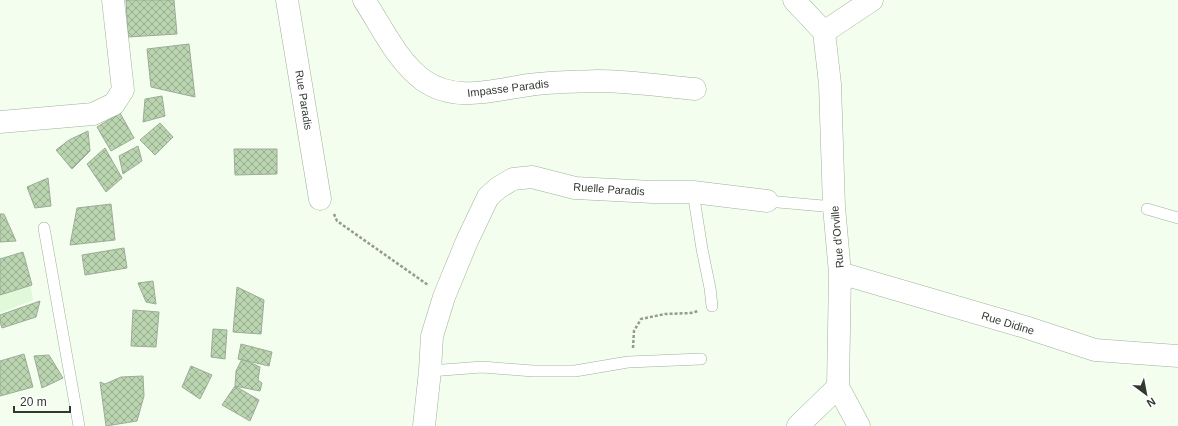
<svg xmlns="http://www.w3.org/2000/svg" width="1178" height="426" font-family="Arial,sans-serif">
  <defs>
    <pattern id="building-cross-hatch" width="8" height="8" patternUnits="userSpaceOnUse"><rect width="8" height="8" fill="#b9d4af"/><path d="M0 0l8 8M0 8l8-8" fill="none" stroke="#97ad8f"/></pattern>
  </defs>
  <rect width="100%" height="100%" fill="#f3feef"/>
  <path fill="#e1f8d9" d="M26,257L33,300L0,313V263Z"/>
  <path fill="url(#building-cross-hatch)" stroke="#9cad97" d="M126,0H174L177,34L128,37Z
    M189,44L195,97L151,87L147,49Z
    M162,96L165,116L143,122L145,99Z
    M120,113L134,138L111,151L97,127Z
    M160,123L173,137L155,155L140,140Z
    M88,131L90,151L72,169L56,150L69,140Z
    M138,146L142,161L123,174L119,156Z
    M105,148L122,178L106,192L87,164Z
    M234,149H277V174L235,175Z
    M48,178L51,206L35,208L27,187Z
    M111,204L115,240L70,245L77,208Z
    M0,214H4L16,241L0,242Z
    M124,248L127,268L85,275L82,255Z
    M23,252L32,285L0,295V259Z
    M153,281L156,304L146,302L138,283Z
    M237,287L264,300L261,334L233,332Z
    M40,301L36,317L2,328L0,322V315Z
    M133,310L159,312L156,347L131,346Z
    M213,329L227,330L225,359L211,357Z
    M241,344L272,352L269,366L238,359Z
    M24,354L33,387L0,396V361Z
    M49,355L63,378L42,388L34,356Z
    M242,359L260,367L258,380L262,383L260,391L235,386L236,371Z
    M191,366L212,375L200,399L182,387Z
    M143,376L144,396L137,421L106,426L100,382L105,384L121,377Z
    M235,386L259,400L250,421L222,405Z"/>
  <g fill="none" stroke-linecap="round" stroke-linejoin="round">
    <g stroke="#a0b19a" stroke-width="12">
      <path id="lane" d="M693,192L702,249L710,288L712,306
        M767,201L834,207
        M1147,209L1178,218
        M44,228L79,426
        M430,371L482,367L533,371H575L628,362L701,359"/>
    </g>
    <g stroke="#a0b19a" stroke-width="23">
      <path id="street" d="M287,0L320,199
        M364,0C382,27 397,61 423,80C455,103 493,90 529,85C551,82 573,82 596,81C629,81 662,86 695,89
        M794,0L824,32
        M824,32L872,0
        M0,122L93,114L114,104L123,90L113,0
        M840,273L1025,327L1095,350L1178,356
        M838,387L859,426
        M424,426L430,371L432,336L444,297L467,241L488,197L498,188L513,179L532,177L575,188L653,192H693L767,201
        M798,426L838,387L840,273L834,207L830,84L824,32"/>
    </g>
    <path stroke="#949c90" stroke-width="2.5" stroke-dasharray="3 2" stroke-linecap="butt" d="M334,214L337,221L428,285
      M633,348L634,331L641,319L665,314L691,313L698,311"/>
    <use href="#lane" stroke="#fff" stroke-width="11"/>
    <use href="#street" stroke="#fff" stroke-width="22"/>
  </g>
  <g text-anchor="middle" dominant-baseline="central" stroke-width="3" stroke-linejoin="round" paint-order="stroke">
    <g font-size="11" fill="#333930" stroke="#fff">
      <text transform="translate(508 88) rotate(-7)">Impasse Paradis</text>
      <text transform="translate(304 100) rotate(81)">Rue Paradis</text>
      <text transform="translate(609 189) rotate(4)">Ruelle Paradis</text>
      <text transform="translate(837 237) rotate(-95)">Rue d'Orville</text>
      <text transform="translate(1008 323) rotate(17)">Rue Didine</text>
    </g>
  </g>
  <g transform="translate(1146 394) rotate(148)" stroke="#ffffff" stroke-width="3" paint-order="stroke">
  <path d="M0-3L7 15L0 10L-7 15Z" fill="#333930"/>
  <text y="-6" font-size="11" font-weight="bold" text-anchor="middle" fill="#333930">N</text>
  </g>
  <path d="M14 406v6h56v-6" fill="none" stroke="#333930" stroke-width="2"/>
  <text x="20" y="406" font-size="12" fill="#333930" stroke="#ffffff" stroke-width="3" paint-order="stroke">20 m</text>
</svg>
